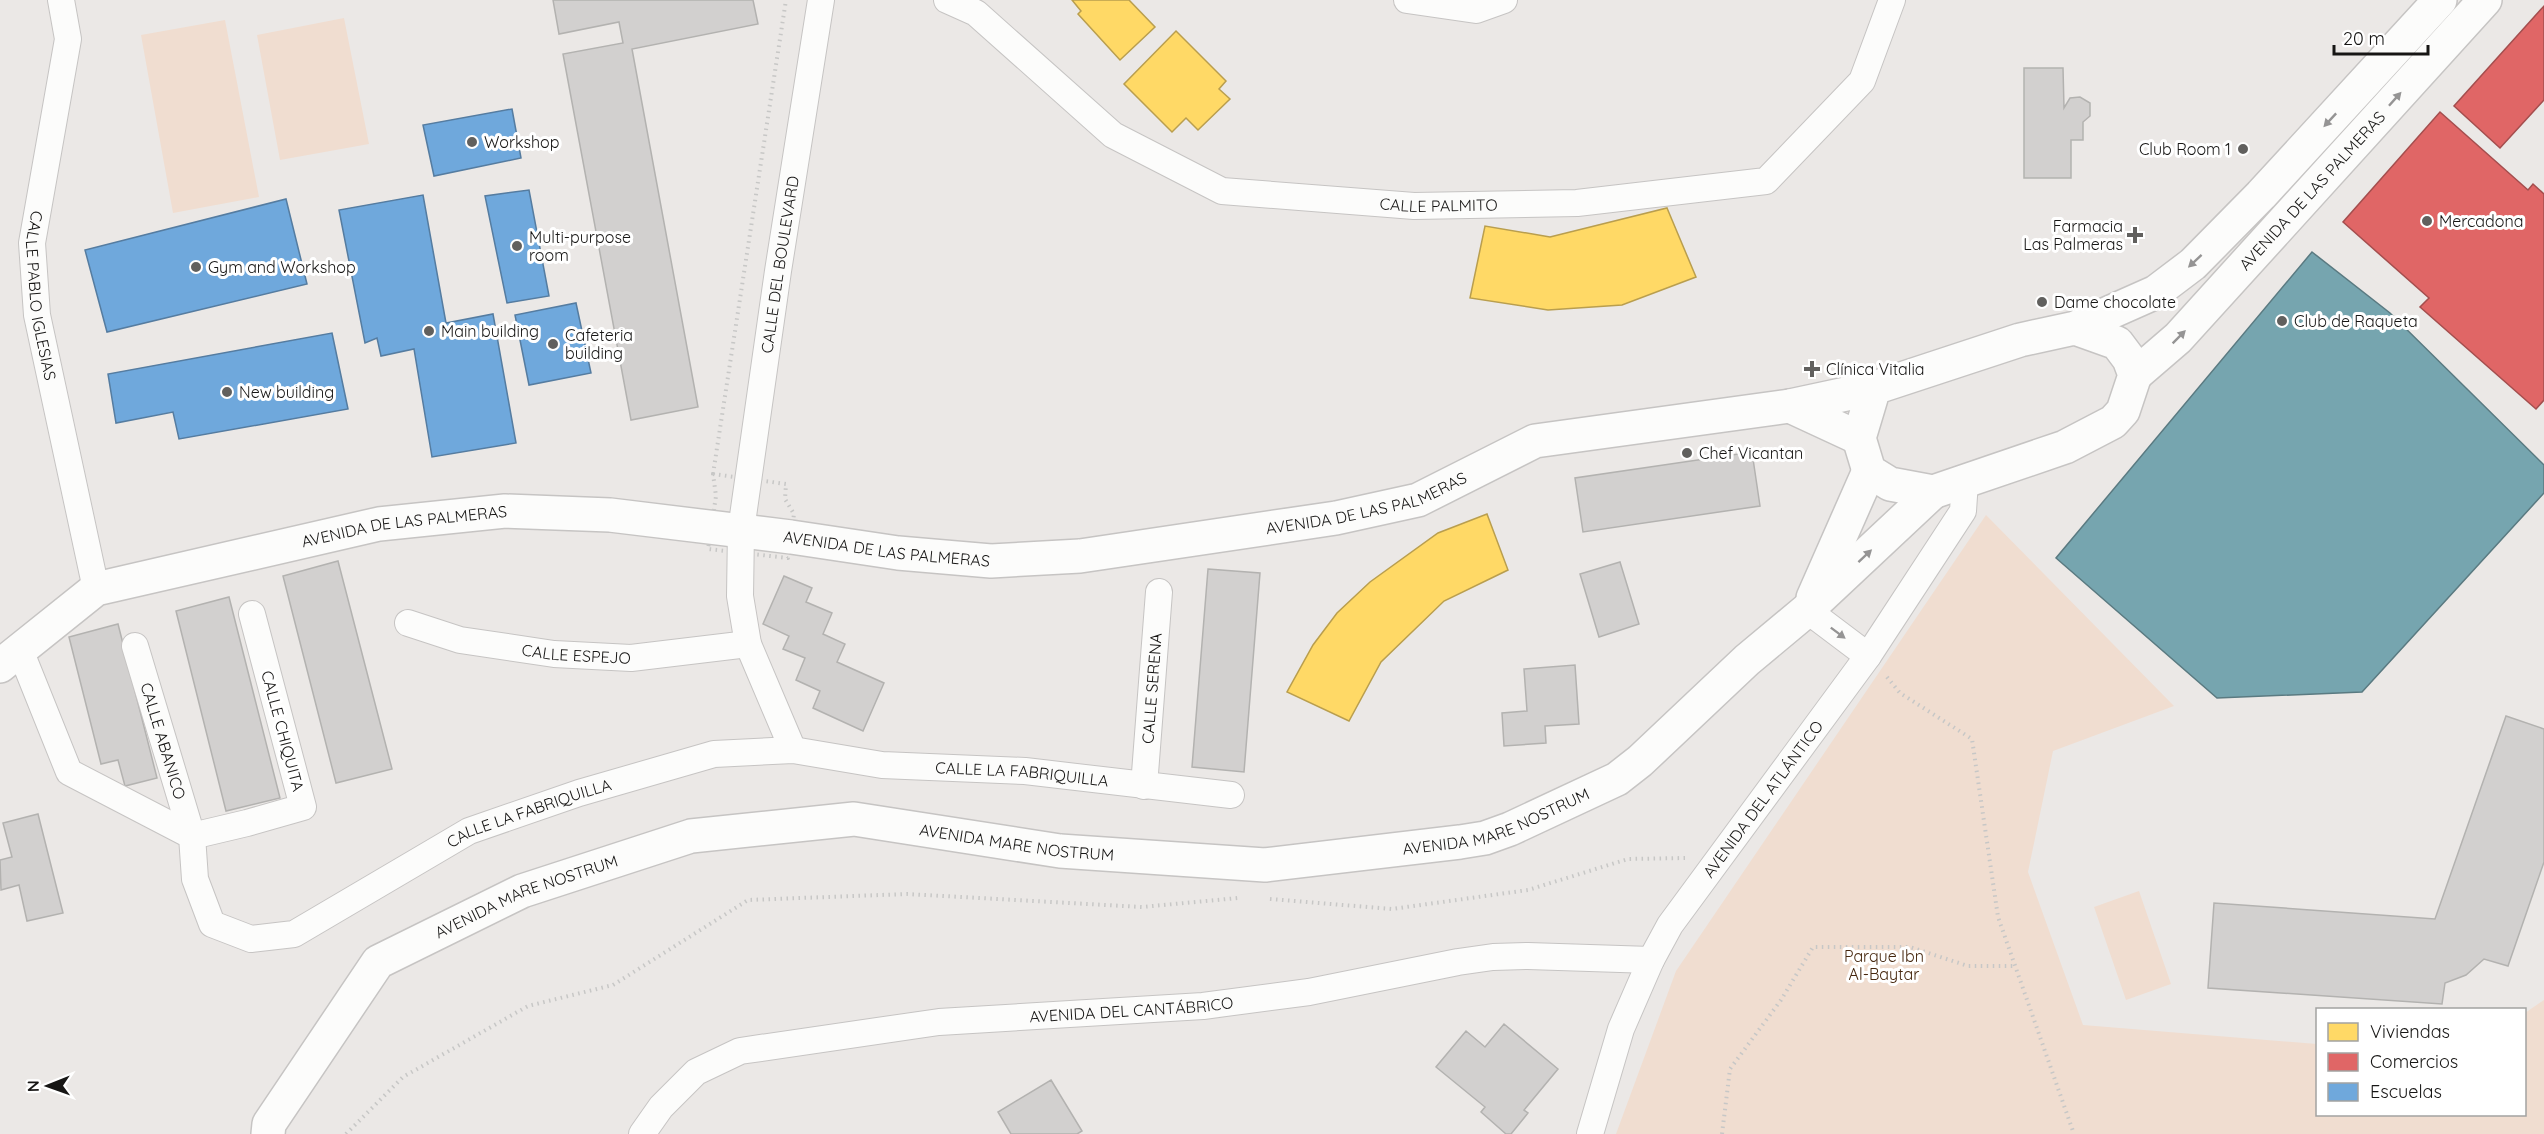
<svg xmlns="http://www.w3.org/2000/svg" width="2544" height="1134" font-family="Quicksand,sans-serif">
  <rect width="100%" height="100%" fill="#ebe8e6"/>
  <path fill="#f0ddd0" d="M344,18L369,144L280,160L257,35Z
    M225,20L259,197L173,213L141,35Z
    M1986,515L2174,706L2053,751L2028,872L2083,1025L2317,1044L2318,1114H2524L2525,1013L2544,1000V1134H1616L1676,971Z
    M2139,891L2171,984L2126,1000L2094,907Z"/>
  <path fill="#ffd966" stroke="#b99e4e" stroke-width="1.5" d="M1072,0H1129L1155,27L1120,60L1078,14L1081,11Z
    M1176,31L1226,81L1219,89L1230,99L1198,130L1186,118L1172,132L1124,84Z
    M1667,208L1696,277L1622,305L1548,310L1470,298L1485,226L1550,237Z
    M1487,514L1508,570L1444,601L1381,662L1349,721L1287,692L1313,645L1337,613L1370,582L1438,533Z"/>
  <path fill="#e06666" stroke="#a44e4e" stroke-width="1.5" d="M2544,6V100L2500,148L2454,106Z
    M2440,112L2528,190L2533,184L2544,194V400L2536,409L2420,307L2429,298L2343,222Z"/>
  <path fill="#6fa8dc" stroke="#557ca0" stroke-width="1.5" d="M512,109L521,158L434,176L423,125Z
    M529,190L549,296L507,303L485,196Z
    M423,195L446,323L493,314L516,443L432,457L414,349L381,356L377,338L365,343L339,210Z
    M286,199L307,284L107,332L85,250Z
    M576,303L591,373L529,385L515,315Z
    M332,333L348,409L179,439L173,412L116,423L108,374Z"/>
  <path fill="#76a5af" stroke="#5a7a81" stroke-width="1.5" d="M2312,252L2390,313L2544,465V493L2362,692L2217,698L2056,558Z"/>
  <path fill="#d2d0cf" stroke="#b3b2b0" stroke-width="1.5" d="M553,0H753L758,24L632,49L698,407L631,420L563,54L623,43L619,22L559,34Z
    M2024,68H2063L2064,108L2070,98L2080,97L2090,103V116L2083,122V140H2071V178H2024Z
    M1752,452L1760,506L1583,532L1575,478Z
    M338,561L392,769L336,783L283,576Z
    M1620,562L1639,624L1599,637L1580,574Z
    M1208,569L1260,573L1244,772L1192,767Z
    M784,576L812,588L806,602L832,613L823,634L845,644L837,662L884,683L863,731L813,708L820,691L796,680L805,658L783,649L789,636L763,624Z
    M229,597L280,798L226,811L176,611Z
    M118,624L157,778L125,786L118,760L101,764L69,637Z
    M1575,665L1579,724L1545,726L1546,743L1504,746L1502,713L1527,711L1524,669Z
    M2506,716L2544,729V862L2508,966L2484,959L2466,975L2445,983L2442,1004L2208,988L2214,903L2435,919Z
    M38,814L63,913L27,921L19,885L1,890L0,860L12,857L3,823Z
    M1504,1024L1558,1069L1524,1110L1528,1113L1511,1134H1506L1481,1112L1485,1107L1436,1067L1466,1031L1485,1047Z
    M1051,1080L1082,1131L1077,1134H1011L998,1112Z"/>
  <g fill="none" stroke-linecap="round" stroke-linejoin="round">
    <g stroke="#c6c4c3" stroke-width="28">
      <g id="street">
        <path id="s1" d="M61,0L68,39L32,243L37,315L96,589"/>
        <path id="s2" d="M947,0L976,13L1113,135L1222,191L1414,206L1577,203L1766,181L1862,81L1892,0"/>
        <path d="M1407,0L1476,10L1504,0"/>
        <path d="M1807,610L1868,656"/>
        <path id="s3" d="M408,623L460,640L554,654L631,658L748,644"/>
        <path id="s4" d="M135,646L192,836L247,823L303,807L252,614"/>
        <path id="s5" d="M20,650L69,772L192,836L195,879L212,924L251,939L294,934L469,831L579,793L714,754L793,750L882,765L1025,771L1231,795"/>
        <path id="s6" d="M793,750L748,644L740,596L741,530L778,271L821,0"/>
        <path id="s7" d="M1144,786L1159,592"/>
        <path id="s8" d="M642,1134L661,1107L696,1072L740,1051L939,1022L1203,1006L1309,992L1458,962L1493,957L1528,956L1651,960"/>
        <path id="s9" d="M1590,1134L1621,1029L1651,960L1670,925L1868,656L1963,511L1965,481"/>
      </g>
    </g>
    <g stroke="#c6c4c3" stroke-width="36">
      <g id="secondary">
        <path d="M2075,328L2117,343L2129,359L2135,375L2123,411L2113,422L2065,447L1933,492L1890,484L1869,471L1859,438L1874,388L2020,340L2075,328L2156,292L2193,264L2261,195L2440,0"/>
        <path id="s10" d="M2135,375L2178,338L2485,0"/>
        <path d="M1790,406L1859,438"/>
        <path d="M1813,598L1869,471"/>
        <path id="s11" d="M0,666L96,589L379,524L505,511L610,515L791,537L898,553L991,561L1080,556L1336,518L1418,500L1535,441L1790,406L1874,388"/>
        <path id="s12" d="M268,1134L269,1124L378,962L522,891L691,836L854,819L1060,851L1265,865L1460,842L1485,838L1510,829L1617,779L1640,761L1747,660L1807,610L1933,492"/>
      </g>
    </g>
    <path stroke="#c7c7c6" stroke-width="4" stroke-dasharray="1.5 4.5" stroke-linecap="butt" d="M713,474L786,0
      M713,474L786,484L785,499L794,514L788,558L708,549L716,496Z
      M1887,677L1900,693L1972,739L1998,917L2074,1134
      M1270,899L1392,909L1528,890L1628,859L1685,858
      M346,1134L403,1077L528,1006L613,985L748,900L907,894L1142,907L1238,898
      M1722,1134L1730,1069L1781,1000L1813,947H1910L1968,966H2016"/>
    <use href="#street" stroke="#fcfcfb" stroke-width="26"/>
    <use href="#secondary" stroke="#fcfcfb" stroke-width="33"/>
  </g>
  <defs><path id="oneway-solid" d="M-6-.8H1V-3.2L6.5 0L1 3.2V.8H-6Z" transform="scale(1.5)"/></defs>
  <g fill="#959494">
    <use href="#oneway-solid" transform="translate(2395 99) rotate(-48)"/>
    <use href="#oneway-solid" transform="translate(2330 120) rotate(133)"/>
    <use href="#oneway-solid" transform="translate(2195 261) rotate(137)"/>
    <use href="#oneway-solid" transform="translate(2179 337) rotate(-45)"/>
    <use href="#oneway-solid" transform="translate(1865 556) rotate(-43)"/>
    <use href="#oneway-solid" transform="translate(1838 633) rotate(37)"/>
  </g>
  <g fill="#61605e" stroke="#fff" stroke-width="2">
    <circle cx="472" cy="142" r="6"/>
    <circle cx="2243" cy="149" r="6"/>
    <circle cx="2427" cy="221" r="6"/>
    <path d="M2132 226h6v6h6v6h-6v6h-6v-6h-6v-6h6z"/>
    <circle cx="517" cy="246" r="6"/>
    <circle cx="196" cy="267" r="6"/>
    <circle cx="2042" cy="302" r="6"/>
    <circle cx="2282" cy="321" r="6"/>
    <circle cx="429" cy="331" r="6"/>
    <circle cx="553" cy="344" r="6"/>
    <path d="M1809 360h6v6h6v6h-6v6h-6v-6h-6v-6h6z"/>
    <circle cx="227" cy="392" r="6"/>
    <circle cx="1687" cy="453" r="6"/>
  </g>
  <g text-anchor="middle" dominant-baseline="central" stroke-width="6" stroke-linejoin="round" paint-order="stroke">
    <g font-size="16" fill="#171615" stroke="#fff" text-anchor="start">
      <text x="484" y="142">Workshop</text>
      <text x="2231" y="149" text-anchor="end">Club Room 1</text>
      <text x="2439" y="221">Mercadona</text>
      <text x="2123" y="226" text-anchor="end">Farmacia<tspan x="2123" dy="18">Las Palmeras</tspan></text>
      <text x="529" y="237">Multi-purpose<tspan x="529" dy="18">room</tspan></text>
      <text x="208" y="267">Gym and Workshop</text>
      <text x="2054" y="302">Dame chocolate</text>
      <text x="2294" y="321">Club de Raqueta</text>
      <text x="441" y="331">Main building</text>
      <text x="565" y="335">Cafeteria<tspan x="565" dy="18">building</tspan></text>
      <text x="1826" y="369">Clínica Vitalia</text>
      <text x="239" y="392">New building</text>
      <text x="1699" y="453">Chef Vicantan</text>
    </g>
    <g font-size="16" fill="#171615" stroke="#fff">
      <text stroke="none"><textPath href="#s10" startOffset="256">AVENIDA DE LAS PALMERAS</textPath></text>
      <text stroke="none"><textPath href="#s2" startOffset="555">CALLE PALMITO</textPath></text>
      <text stroke="none"><textPath href="#s6" startOffset="498">CALLE DEL BOULEVARD</textPath></text>
      <text stroke="none"><textPath href="#s1" startOffset="300">CALLE PABLO IGLESIAS</textPath></text>
      <text stroke="none"><textPath href="#s11" startOffset="1410">AVENIDA DE LAS PALMERAS</textPath></text>
      <text stroke="none"><textPath href="#s11" startOffset="438">AVENIDA DE LAS PALMERAS</textPath></text>
      <text stroke="none"><textPath href="#s11" startOffset="924">AVENIDA DE LAS PALMERAS</textPath></text>
      <text stroke="none"><textPath href="#s3" startOffset="172">CALLE ESPEJO</textPath></text>
      <text stroke="none"><textPath href="#s7" startOffset="98">CALLE SERENA</textPath></text>
      <text transform="translate(283 731) rotate(75)">CALLE CHIQUITA</text>
      <text stroke="none"><textPath href="#s4" startOffset="99">CALLE ABANICO</textPath></text>
      <text stroke="none"><textPath href="#s5" startOffset="1216">CALLE LA FABRIQUILLA</textPath></text>
      <text stroke="none"><textPath href="#s9" startOffset="381">AVENIDA DEL ATLÁNTICO</textPath></text>
      <text stroke="none"><textPath href="#s5" startOffset="712">CALLE LA FABRIQUILLA</textPath></text>
      <text stroke="none"><textPath href="#s12" startOffset="1358">AVENIDA MARE NOSTRUM</textPath></text>
      <text stroke="none"><textPath href="#s12" startOffset="872">AVENIDA MARE NOSTRUM</textPath></text>
      <text stroke="none"><textPath href="#s12" startOffset="368">AVENIDA MARE NOSTRUM</textPath></text>
      <text stroke="none"><textPath href="#s8" startOffset="525">AVENIDA DEL CANTÁBRICO</textPath></text>
    </g>
    <g font-size="16" fill="#46270e" stroke="#fff">
      <text x="1884" y="956">Parque Ibn<tspan x="1884" dy="18">Al-Baytar</tspan></text>
    </g>
  </g>
  <rect x="2316" y="1008" width="210" height="108" fill="#ffffff" stroke="#a2a2a1" stroke-width="1.5"/>
  <rect x="2328" y="1023" width="30" height="18" fill="#ffd966" stroke="#a2a2a1" stroke-width="1.5"/>
  <text x="2370" y="1038" font-size="18" fill="#171615">Viviendas</text>
  <rect x="2328" y="1053" width="30" height="18" fill="#e06666" stroke="#a2a2a1" stroke-width="1.5"/>
  <text x="2370" y="1068" font-size="18" fill="#171615">Comercios</text>
  <rect x="2328" y="1083" width="30" height="18" fill="#6fa8dc" stroke="#a2a2a1" stroke-width="1.5"/>
  <text x="2370" y="1098" font-size="18" fill="#171615">Escuelas</text>
  <g transform="translate(48 1086) rotate(269)" stroke="#ffffff" stroke-width="4.5" paint-order="stroke">
  <path d="M0-4.5L10 22L0 15L-10 22Z" fill="#171615"/>
  <text y="-9" font-size="16" font-weight="bold" text-anchor="middle" fill="#171615">N</text>
  </g>
  <path d="M2334 45v9h94v-9" fill="none" stroke="#171615" stroke-width="3"/>
  <text x="2343" y="45" font-size="18" fill="#171615" stroke="#ffffff" stroke-width="4.5" paint-order="stroke">20 m</text>
</svg>
